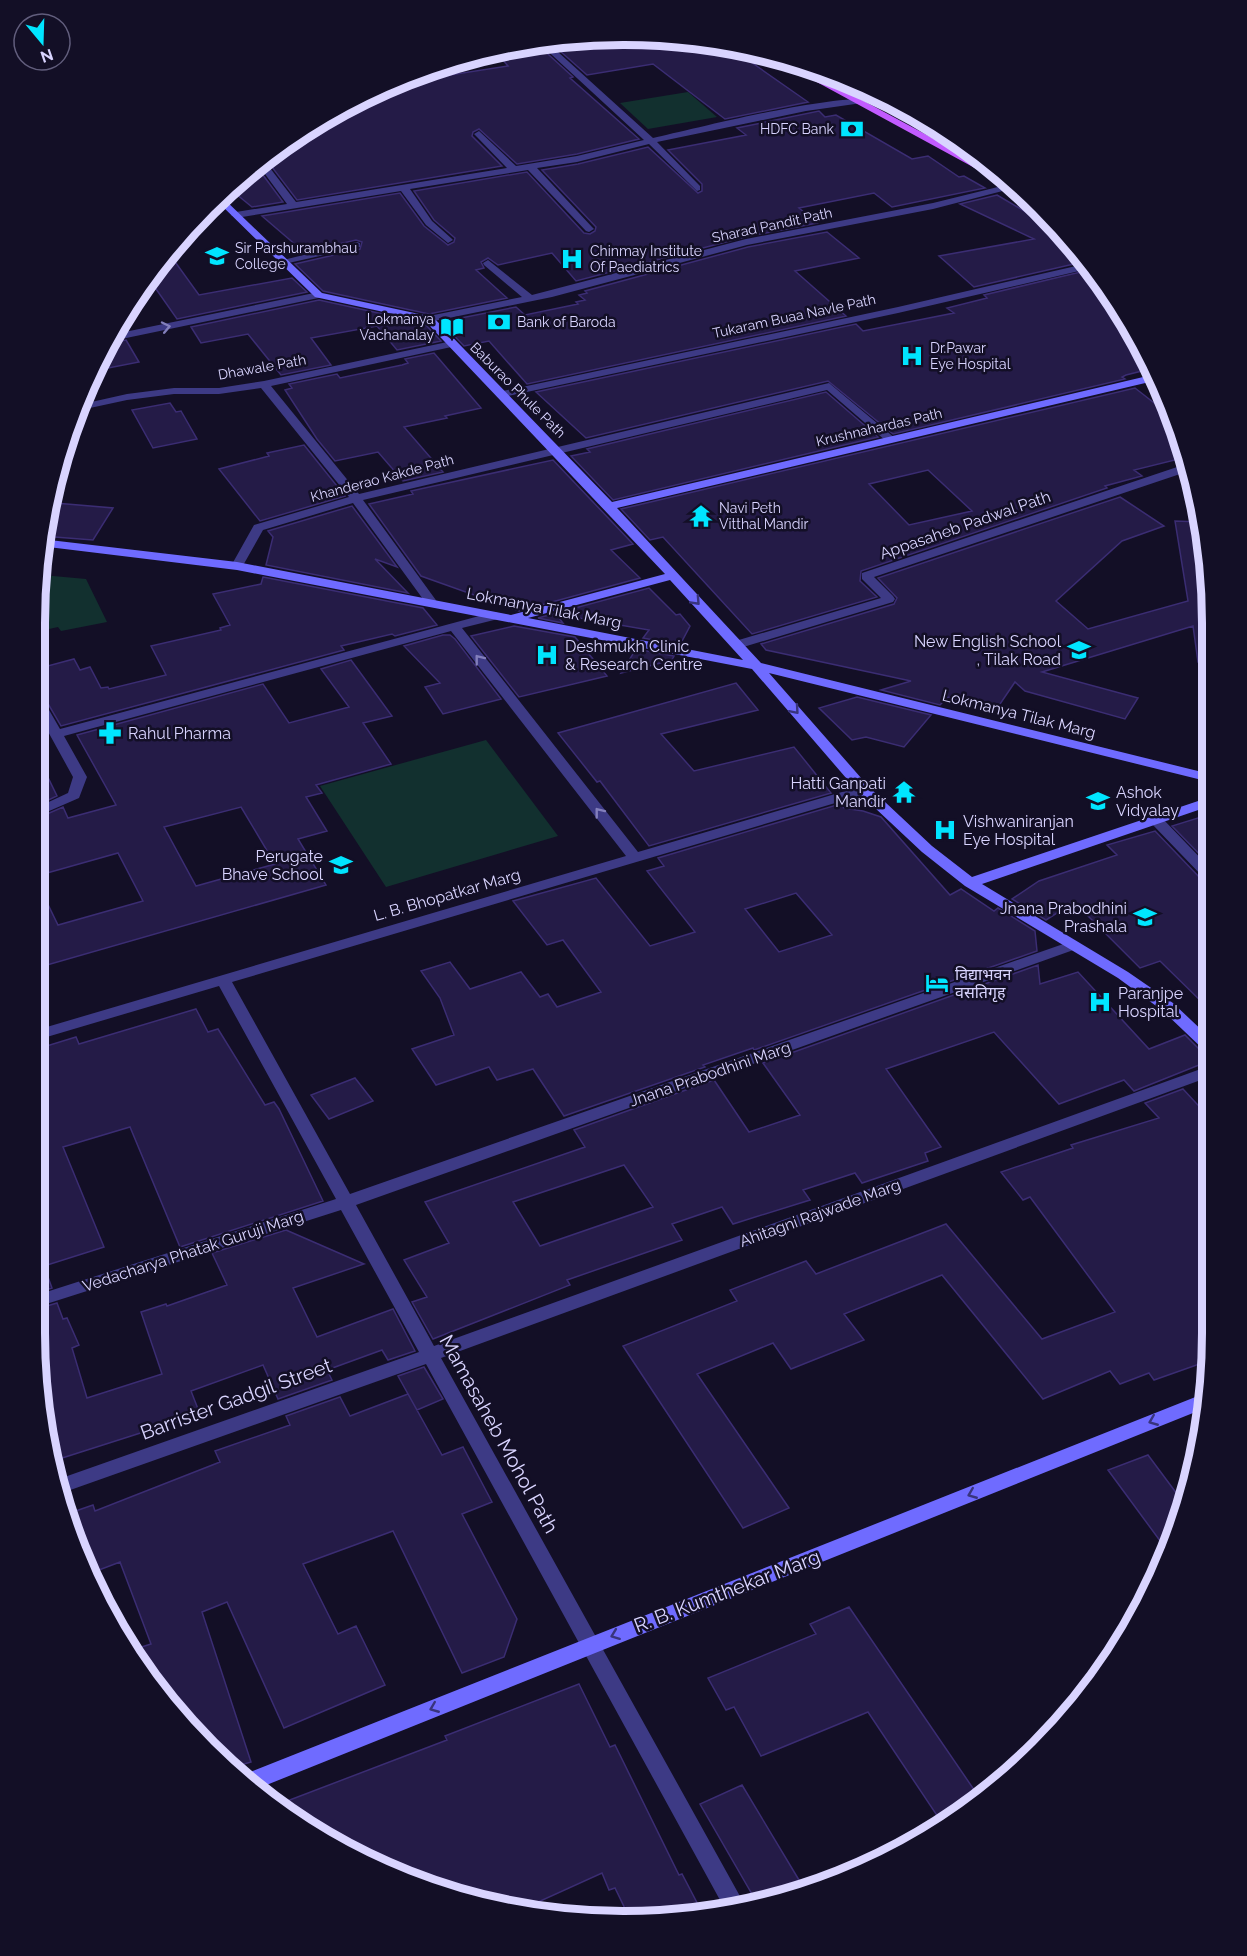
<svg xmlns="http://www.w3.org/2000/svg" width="1247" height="1956" font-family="Raleway,'Noto Sans Devanagari',sans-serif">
  <rect width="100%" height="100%" fill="#130f26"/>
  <path fill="#12302f" d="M688,92L717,117L648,129L620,103Z
    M42,575L86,579L107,622L61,631L58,627L40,631V579Z
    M486,740L558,836L386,887L320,786Z"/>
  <path fill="#241b47" stroke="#3b2d73" stroke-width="1.5" fill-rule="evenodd" d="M585,36L700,39L728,46L808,102L725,119L653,64L587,75L550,42Z
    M537,44L573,77L570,78L639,139L577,154L517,164L479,129L473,132L472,136L502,166L297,200L272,167L268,165L261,168L260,171L283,202L252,207L230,189L265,156L363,95L422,73L446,70L450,75L508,66L495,51Z
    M819,111L825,117L836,115L912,159L928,156L959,177L964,176L985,188L892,207L874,193L799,208L817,223L745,237L576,281L552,253L498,265L488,258L481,262L484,268L476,270L507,298L429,314L323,291L295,264L360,249L362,242L356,240L304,252L262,216L400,193L424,226L448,245L454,242L455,238L434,220L414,191L527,172L584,233L590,234L595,231L596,227L542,170L578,164L648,147L698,193L702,191V184L668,150L746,135L737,128Z
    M997,195L1060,232L1087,261L974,287L939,256L1034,239L960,204Z
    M827,232L859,258L795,271L846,316L527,384L489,341L464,346L441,322L516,307L525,315L578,304L576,302L585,300L579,295L587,293L585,291L748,247Z
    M168,252L199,295L292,278L307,292L177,319L149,279Z
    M1093,269L1154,368L1126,375L1122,377L1125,379L893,434L828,381L586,438L536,392L856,324L863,331L954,313L947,308L987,298L984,295Z
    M319,300L424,323L441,341L397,350L377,326L311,338L331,365L281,375L248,334L201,343L191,327Z
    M126,340L139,362L93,371L106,344Z
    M434,353L481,408L445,416L447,418L404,427L443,472L403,481L378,452L335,461L317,439L285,390L292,388L289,384L337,374L340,378L402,365L408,363L405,359Z
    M1135,388L1172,417L1187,457L1134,470L1142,476L1105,486L1107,488L861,571L860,581L877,597L752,634L663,537L650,540L621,509ZM928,470L972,511L909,525L869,484Z
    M826,392L878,437L613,500L571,456L590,452L587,449Z
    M170,403L176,412L181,411L197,439L153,448L132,410Z
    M304,445L345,496L260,521L219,469L269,456L267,453Z
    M553,460L633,544L611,550L640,578L519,611L421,576L369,504L413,494L411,491Z
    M1120,497L1164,526L1122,541L1056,601L1088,629L1188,601L1175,521L1201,522L1211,585V661L1198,662L1193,626L1042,672L1138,698L1125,719L1025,691L1015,682L996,710L948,697L940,705L881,690L911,681L766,650L761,644L894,604L897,598L878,578Z
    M55,503L113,508L93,540L42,536L49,512Z
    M352,506L397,567L375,559L408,593L266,565L273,537L268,531Z
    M263,577L423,608L437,625L395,636L392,634L341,646L344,650L61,726L47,702L40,700V668L74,659L80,670L90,667L101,688L108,687L109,689L166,675L151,646L221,630L220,628L230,625L213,594L261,584Z
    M649,588L676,615L680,614L690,626L680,645L643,638L649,630L556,614L563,623L538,618Z
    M514,626L575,637L607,676L519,697L471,636Z
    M443,635H450L455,639L501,699L443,714L425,687L440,683L404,646Z
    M636,649L674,656L672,660L621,673Z
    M351,660L392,716L363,723L391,764L316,785L322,793L306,797L327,831L298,839L326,885L40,967V888L58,925L143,901L118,853L40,875V817L63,807L68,818L116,805L77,735L263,684L289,723L349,707L321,669ZM241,807L275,864L196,886L164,827Z
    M736,683L758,710L661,734L694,771L794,747L831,793L649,846L600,781L597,782L558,733Z
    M857,697L931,715L904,747L866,737L852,740L819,708Z
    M40,761L57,796L40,804Z
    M840,804L844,808L863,811L881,817L950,895L961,889L994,911L998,908L1035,931L1037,951L754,1050L753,1048L703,1065L705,1067L564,1116L533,1069L497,1080L489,1067L436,1085L412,1049L454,1035L440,998L421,971L450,962L470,989L521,972L540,997L548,994L557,1007L601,992L563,940L547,945L513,901L596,878L650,946L695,932L647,871L664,866L658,858ZM796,893L832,935L779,952L745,909Z
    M1201,817L1210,825V865L1172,826Z
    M1155,831L1203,881L1210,882L1209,1009L1160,961L1140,968L1074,902L1046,920L1012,899L1039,881L1117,855L1107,845Z
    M1038,965L1040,984L1078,972L1149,1049L1185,1035L1202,1052L1209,1053V1061L1134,1091L1124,1080L1059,1104L994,1032L886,1069L941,1147L925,1153L928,1161L862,1183L855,1173L803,1190L810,1200L733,1224L722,1207L672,1224L682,1240L567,1280L570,1285L433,1339L412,1302L427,1297L404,1260L449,1243L425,1202L585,1147L574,1130L714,1080L749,1132L800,1115L763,1063ZM624,1165L653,1207L540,1246L513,1202Z
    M196,1009L208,1032L218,1029L265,1105L274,1102L279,1109L323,1201L180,1247L130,1127L63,1147L104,1247L44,1266L52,1288L40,1292V1048L76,1037L79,1044Z
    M355,1078L373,1101L329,1119L311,1095Z
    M1183,1089L1209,1117L1208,1361L1154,1380L1149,1373L1120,1384L1110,1371L1043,1399L942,1275L844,1314L864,1340L791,1369L773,1343L697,1374L789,1508L743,1528L623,1346L737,1301L730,1290L806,1261L816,1274L946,1224L1042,1339L1115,1312L1030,1197L1023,1200L1001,1172L1073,1148L1071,1145L1159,1118L1145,1103Z
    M286,1230L364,1264L293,1288L317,1337L393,1309L415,1351L388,1360L382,1350L327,1370L332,1380L278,1399L263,1365L191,1391L200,1414L59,1459L58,1456L51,1458L40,1410V1308L57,1303L63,1319L67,1318L79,1345L72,1348L87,1398L162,1374L141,1312L166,1304L167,1306L227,1285L212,1253Z
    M424,1367L443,1399L417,1410L398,1376Z
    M408,1394L442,1455L463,1447L492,1502L462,1514L517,1619L504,1657L462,1673L393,1531L303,1564L338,1634L356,1626L385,1685L284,1728L227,1602L202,1612L251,1762L231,1768L181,1721L134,1660L129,1651L151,1644L120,1562L91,1573L64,1515L93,1505L95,1511L220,1462L215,1451L290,1425L286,1416L340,1397L350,1416Z
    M1148,1455L1183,1502L1169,1553L1108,1470Z
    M849,1607L979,1797L944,1826L868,1712L761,1756L734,1707L726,1710L708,1678L816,1634L810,1624Z
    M579,1684L610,1747L615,1745L679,1875L682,1874L704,1916L630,1919L615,1888L609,1890L602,1873L525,1908L434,1890L347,1851L341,1835L326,1841L274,1806L447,1740L445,1736Z
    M742,1785L799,1880L756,1901L700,1804Z"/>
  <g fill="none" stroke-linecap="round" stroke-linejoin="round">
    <path fill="#3d3a85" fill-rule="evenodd" d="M547,42L653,138C699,128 857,86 894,102L855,104L806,111L657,142L700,186V190L697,191L649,144L577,162L537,168L592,227L594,229L589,232L586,231L528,170L410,189L432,221L451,238L453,240L448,243L426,225L401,191L236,218L231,215L236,212L287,204L262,170L267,167L270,168L296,202L507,168L476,136L474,134L479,131L516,166L577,156L644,140L539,43Z
      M1014,183L1018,187L933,209L747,245L552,297L429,322L424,319L429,316L522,297L484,265L483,263L488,260L532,295L746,239L933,203Z
      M357,242L360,243V247L284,264L279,261Z
      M1089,263L1092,268L898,313L503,397L498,394L503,391L898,307Z
      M319,292L324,295L323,297L107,342L110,335Z
      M452,341L457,344L456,346L271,386L359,494L829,383L896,439L894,441H886L827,390L363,500L438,603L432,607L428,606L353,503L263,530L241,569H233L231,566L254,525L349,497L261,388L219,394H174L127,400L76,411L78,405L127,394L174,388H219L264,381Z
      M1189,463L1192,470L874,577L893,596L895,599L893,602L740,648L736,649L730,645L732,642L881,598L862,579V573Z
      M494,612L498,613L500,616L498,619L462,628L638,852L859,787H869L871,790L869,793L232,982L350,1194L1069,942L1074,940L1081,945L1079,948L356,1205L434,1346L1209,1066V1077L441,1358L746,1907L726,1911L426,1364L59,1494L56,1480L419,1352L341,1210L40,1306V1294L336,1199L219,986L40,1039V1029L626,856L451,631L64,736L87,777L79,798L40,815V806L68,793L73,777L40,717V702L45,703L60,729Z
      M1157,817L1162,818L1210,868V880L1205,879L1152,824L1150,821Z"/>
    <path fill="#6f6bff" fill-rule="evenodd" d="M222,197L322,293L433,317L612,502L1156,374L1158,380L617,508L761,663L1210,774V782L769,673L869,787L932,846L972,877L1210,797V806L982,884L1128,972L1173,1003L1209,1037V1051L1204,1050L1163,1011L1118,978L965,886L922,852L859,793L752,669L237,570L40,546L41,539L237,562L511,615L665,574L425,321L315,297L217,201ZM670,580L743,660L528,618Z
      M1208,1392V1407L254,1790L240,1776Z"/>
    <path fill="#c25bff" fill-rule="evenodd" d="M769,56L786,59L1012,181L1022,191H1017Z
      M874,94L918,113L937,127H932L875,97Z"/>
  </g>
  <defs><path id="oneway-chevron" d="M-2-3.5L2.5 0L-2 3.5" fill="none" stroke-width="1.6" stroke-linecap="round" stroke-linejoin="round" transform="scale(1.5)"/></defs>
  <g stroke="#837fbc">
    <use href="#oneway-chevron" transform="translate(166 327) rotate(-12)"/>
    <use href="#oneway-chevron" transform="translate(479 659) rotate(-128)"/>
    <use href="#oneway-chevron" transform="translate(599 812) rotate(-128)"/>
  </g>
  <g stroke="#38347d">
    <use href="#oneway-chevron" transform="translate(696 601) rotate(47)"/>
    <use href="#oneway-chevron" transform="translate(795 710) rotate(49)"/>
    <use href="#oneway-chevron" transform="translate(1153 1421) rotate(158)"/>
    <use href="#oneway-chevron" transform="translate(972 1494) rotate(158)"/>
    <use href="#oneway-chevron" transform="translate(615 1635) rotate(159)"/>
    <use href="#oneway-chevron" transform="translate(434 1708) rotate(158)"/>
  </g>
  <defs>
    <g id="bank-bare" transform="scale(1.8)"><path d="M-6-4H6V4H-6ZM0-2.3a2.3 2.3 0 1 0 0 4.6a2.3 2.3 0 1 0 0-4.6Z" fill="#00e5ff" stroke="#130f26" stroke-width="2.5" paint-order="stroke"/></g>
    <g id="school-bare" transform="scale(1.8)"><path d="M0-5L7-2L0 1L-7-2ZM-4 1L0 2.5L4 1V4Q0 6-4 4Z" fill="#00e5ff" stroke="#130f26" stroke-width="2.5" paint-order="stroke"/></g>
    <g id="hospital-bare" transform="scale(1.8)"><path d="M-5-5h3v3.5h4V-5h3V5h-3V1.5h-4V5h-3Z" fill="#00e5ff" stroke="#130f26" stroke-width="2.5" paint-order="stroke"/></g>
    <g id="library-bare" transform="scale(1.8)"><path d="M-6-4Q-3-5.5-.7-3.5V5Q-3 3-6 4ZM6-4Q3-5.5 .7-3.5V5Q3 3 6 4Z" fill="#00e5ff" stroke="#130f26" stroke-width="2.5" paint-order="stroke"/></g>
    <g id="temple-bare" transform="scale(1.8)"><path d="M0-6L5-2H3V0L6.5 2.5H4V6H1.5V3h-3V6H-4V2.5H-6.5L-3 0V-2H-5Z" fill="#00e5ff" stroke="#130f26" stroke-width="2.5" paint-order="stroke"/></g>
    <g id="pharmacy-bare" transform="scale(1.8)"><path d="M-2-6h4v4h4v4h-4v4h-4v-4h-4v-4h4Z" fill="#00e5ff" stroke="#130f26" stroke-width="2.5" paint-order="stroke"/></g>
    <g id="hotel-bare" transform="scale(1.8)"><path d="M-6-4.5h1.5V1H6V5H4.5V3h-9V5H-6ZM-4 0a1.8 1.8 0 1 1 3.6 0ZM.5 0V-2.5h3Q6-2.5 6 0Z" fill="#00e5ff" stroke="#130f26" stroke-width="2.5" paint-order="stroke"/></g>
  </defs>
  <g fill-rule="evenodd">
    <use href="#bank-bare" x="852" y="129"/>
    <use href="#school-bare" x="217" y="256"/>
    <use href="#hospital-bare" x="572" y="259"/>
    <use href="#bank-bare" x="499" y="322"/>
    <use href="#library-bare" x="452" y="327"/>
    <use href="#hospital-bare" x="912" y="356"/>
    <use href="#temple-bare" x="701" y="516"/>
    <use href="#school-bare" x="1079" y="650"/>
    <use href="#hospital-bare" x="547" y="655"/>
    <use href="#pharmacy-bare" x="110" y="733"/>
    <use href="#temple-bare" x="904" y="792"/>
    <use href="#school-bare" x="1098" y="801"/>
    <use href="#hospital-bare" x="945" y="830"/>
    <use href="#school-bare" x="341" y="865"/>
    <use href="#school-bare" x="1145" y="917"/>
    <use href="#hotel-bare" x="937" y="983"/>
    <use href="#hospital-bare" x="1100" y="1002"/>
  </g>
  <g text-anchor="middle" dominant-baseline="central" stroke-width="5" stroke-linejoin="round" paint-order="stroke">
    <g font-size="14" fill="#d9d4ff" stroke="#130f26" text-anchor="start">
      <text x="834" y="129" text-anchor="end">HDFC Bank</text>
      <text x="235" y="248">Sir Parshurambhau<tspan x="235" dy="16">College</tspan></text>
      <text x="590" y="251">Chinmay Institute<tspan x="590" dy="16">Of Paediatrics</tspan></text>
      <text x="434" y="319" text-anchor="end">Lokmanya<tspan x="434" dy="16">Vachanalay</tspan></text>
      <text x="517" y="322">Bank of Baroda</text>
      <text x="930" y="348">Dr.Pawar<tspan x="930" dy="16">Eye Hospital</tspan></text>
      <text x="719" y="508">Navi Peth<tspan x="719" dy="16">Vitthal Mandir</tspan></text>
    </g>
    <g font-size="14" fill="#d9d4ff" stroke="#130f26">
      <text transform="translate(772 225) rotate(-12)">Sharad Pandit Path</text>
      <text transform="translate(794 316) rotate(-12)">Tukaram Buaa Navle Path</text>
      <text transform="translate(262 367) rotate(-10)">Dhawale Path</text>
      <text transform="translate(518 390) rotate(45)">Baburao Phule Path</text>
      <text transform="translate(879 427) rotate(-13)">Krushnahardas Path</text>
      <text transform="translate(382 478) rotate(-15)">Khanderao Kakde Path</text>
    </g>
    <g font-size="16" fill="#d9d4ff" stroke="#130f26">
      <text transform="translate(965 525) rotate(-19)">Appasaheb Padwal Path</text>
      <text transform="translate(544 608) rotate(11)">Lokmanya Tilak Marg</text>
      <text transform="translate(1019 714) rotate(14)">Lokmanya Tilak Marg</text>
      <text transform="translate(447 895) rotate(-16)">L. B. Bhopatkar Marg</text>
      <text transform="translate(710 1074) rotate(-19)">Jnana Prabodhini Marg</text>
      <text transform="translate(820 1213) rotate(-20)">Ahitagni Rajwade Marg</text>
      <text transform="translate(193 1251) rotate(-18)">Vedacharya Phatak Guruji Marg</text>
    </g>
    <g font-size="16" fill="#d9d4ff" stroke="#130f26" text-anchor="start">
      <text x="1061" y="641" text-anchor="end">New English School<tspan x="1061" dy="18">, Tilak Road</tspan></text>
      <text x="565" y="646">Deshmukh Clinic<tspan x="565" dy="18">&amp; Research Centre</tspan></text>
      <text x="128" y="733">Rahul Pharma</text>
      <text x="886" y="783" text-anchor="end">Hatti Ganpati<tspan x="886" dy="18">Mandir</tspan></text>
      <text x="1116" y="792">Ashok<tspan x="1116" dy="18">Vidyalay</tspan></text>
      <text x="963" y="821">Vishwaniranjan<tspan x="963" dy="18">Eye Hospital</tspan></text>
      <text x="323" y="856" text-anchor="end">Perugate<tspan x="323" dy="18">Bhave School</tspan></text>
      <text x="1127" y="908" text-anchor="end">Jnana Prabodhini<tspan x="1127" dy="18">Prashala</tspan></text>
      <text x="955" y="974">विद्याभवन<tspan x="955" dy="18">वसतिगृह</tspan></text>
      <text x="1118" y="993">Paranjpe<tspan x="1118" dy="18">Hospital</tspan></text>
    </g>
    <g font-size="20" fill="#d9d4ff" stroke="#130f26">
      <text transform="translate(236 1399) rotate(-20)">Barrister Gadgil Street</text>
      <text transform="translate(499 1434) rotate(61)">Mamasaheb Mohol Path</text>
      <text transform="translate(727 1591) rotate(-21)">R. B. Kumthekar Marg</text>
    </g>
  </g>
  <path d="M0 0H1247V1956H0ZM623 45H624A578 578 0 0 1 1202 623V1333A578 578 0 0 1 624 1911H623A578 578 0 0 1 45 1333V623A578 578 0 0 1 623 45Z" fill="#130f26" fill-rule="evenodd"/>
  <path fill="none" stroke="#d9d4ff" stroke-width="8" d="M623 45H624A578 578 0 0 1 1202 623V1333A578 578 0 0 1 624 1911H623A578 578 0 0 1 45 1333V623A578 578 0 0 1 623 45Z"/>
  <g transform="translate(42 42) rotate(161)"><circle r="28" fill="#130f26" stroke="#625e7d" stroke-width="1.5"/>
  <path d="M0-4.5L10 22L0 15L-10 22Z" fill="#00e5ff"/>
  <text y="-9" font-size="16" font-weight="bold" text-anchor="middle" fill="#d9d4ff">N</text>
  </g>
</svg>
